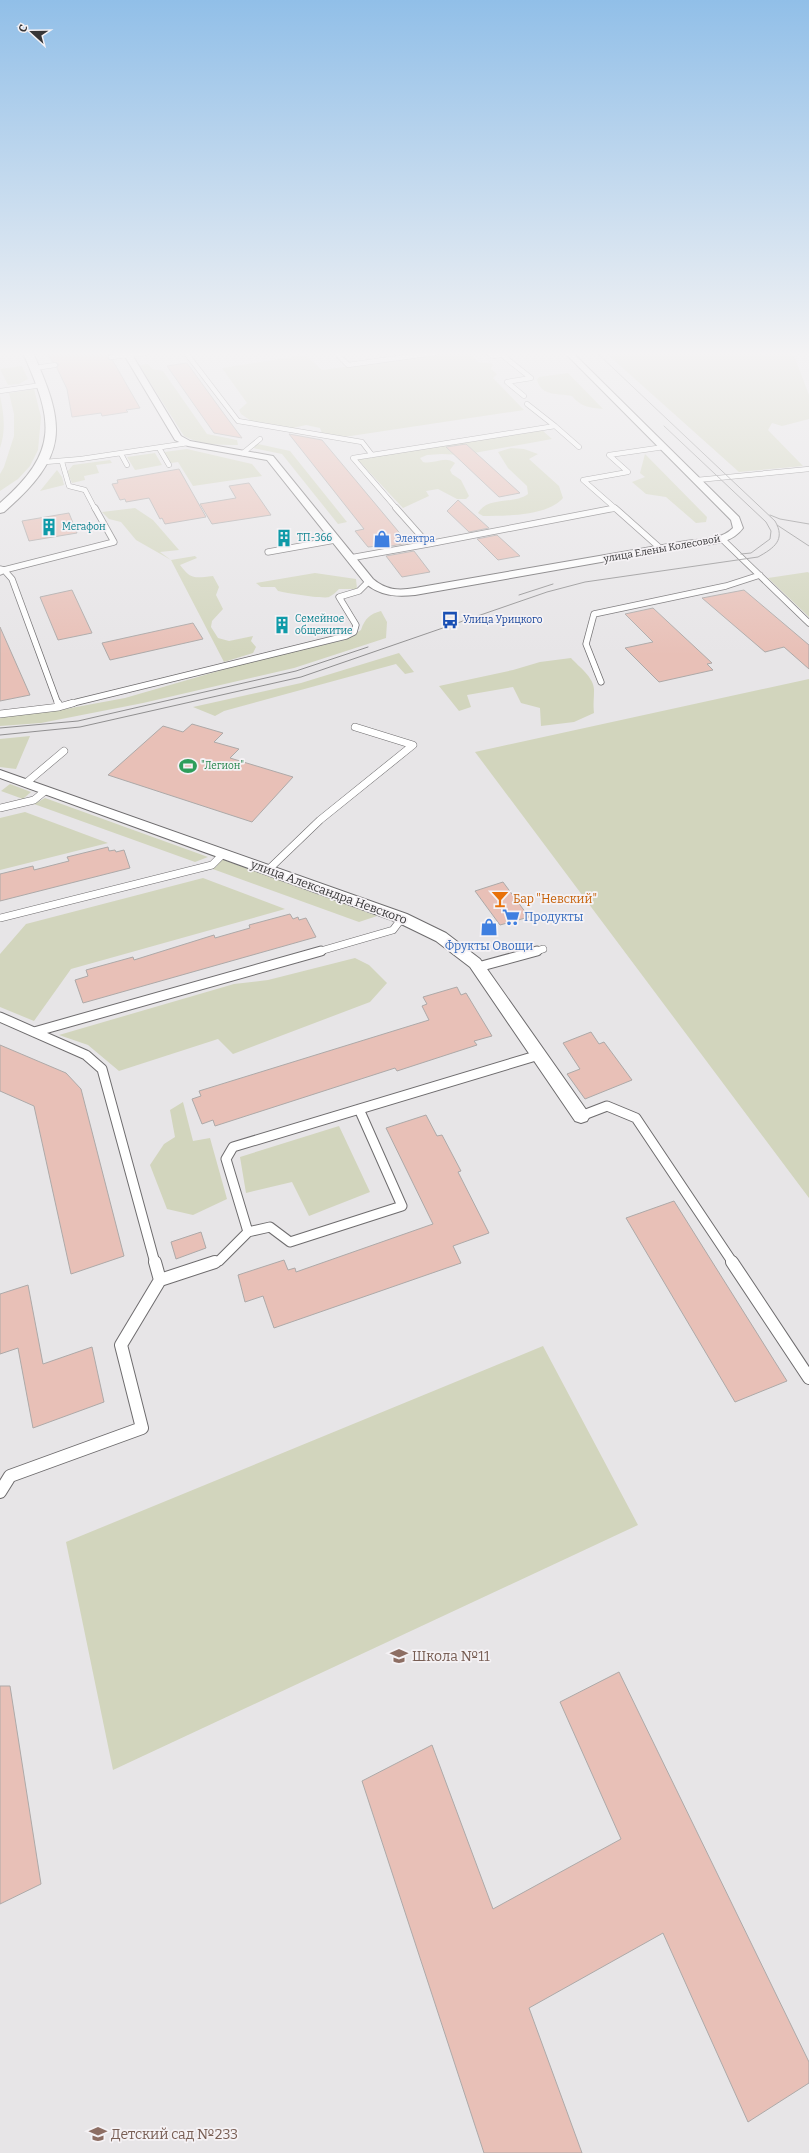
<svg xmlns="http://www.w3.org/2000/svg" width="809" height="2153" font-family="Bitter,serif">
  <rect width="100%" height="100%" fill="#e7e5e7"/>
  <path fill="#d2d5bd" d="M448,353H469L478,362L493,364L491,369L497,374L493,378L524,410L344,437L322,433L320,428L306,425L293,428L262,423L251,421L241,414L239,410L247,403L222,368L305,355L322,370Z
    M606,353H793L809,395V419L782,426L772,423L768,430L803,466L739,472Z
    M148,364L152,369L163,371L207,434L237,440L238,445C220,445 200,445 184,436L139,365Z
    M22,366L28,379L19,384L8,385L0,369Z
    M568,373L603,409C590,408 581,407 572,396C558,393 542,397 537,380L539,377Z
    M34,389L41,417L38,450L30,466L18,479L0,491V474L4,467L14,436V414L9,393Z
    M0,396C4,415 6,430 0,448Z
    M542,430L552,439L463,455L442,454L427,455L420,458L423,462C434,465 444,455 455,463L450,470L452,474L461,480L469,496L466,499H457L438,489L426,491L429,496L403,508L357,459Z
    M258,444L290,451L347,522L338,524L282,454L253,448Z
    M511,448L524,449L538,454L529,459L559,486L563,498C548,516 505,516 483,516L478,513C488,496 513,505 528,494L527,486L508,468L498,452Z
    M187,449L252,464L262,476L193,486L178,462L171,463L164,452Z
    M155,453L162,465L135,470L127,457Z
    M645,454L707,517L706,522L696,523L666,497L646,494L632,482L645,477L640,473Z
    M110,460L112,463L96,465L99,473L84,476L85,480L72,483L67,472L73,465Z
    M57,470L62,477L64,485L40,491Z
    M135,508L153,520L179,550L160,552L171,560L195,556L197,558L180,565C191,580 195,578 213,576L219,587L216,595L223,609L212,621L211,627L218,638L229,641L253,636L251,641L256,647L253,653L224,662L171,560L136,540L121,522L109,519L102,512Z
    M808,572L809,573V617L768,578Z
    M315,573L356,579L357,589H339C336,592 333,595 329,597C322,599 286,593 278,591L275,587H261L256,583Z
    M381,611L387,622L386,638L294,668L143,703L41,723L0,726V716L60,710L125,698L253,661L344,640L361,630C365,618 370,614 381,611Z
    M399,653L414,672L405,674L396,664L224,711L215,716L193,707L301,683Z
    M571,658C579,667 595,678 594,691C594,700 593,703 594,713L574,722L541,726L540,708L521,703L513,687L467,695L471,707L459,711L439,686L513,670L540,662Z
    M809,679V1198L475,752Z
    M30,736L16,769L0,767V739Z
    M10,784L31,792L23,799L1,791Z
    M45,798L208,857L195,862L34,804Z
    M25,812L108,843L0,870V818Z
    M221,859L377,916L359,922L210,868L216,867Z
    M203,878L285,909L71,969L34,1021L0,1007V954L26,924Z
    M355,958L369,965L387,983L370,1002L233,1054L218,1039L119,1071L88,1045L59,1035L234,984L268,980Z
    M183,1102L193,1141L210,1138L227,1199L193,1215L167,1209L150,1165L164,1144L175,1137L170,1110Z
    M339,1126L370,1192L309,1216L292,1182L246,1193L240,1157Z
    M543,1346L638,1525L113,1770L66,1542Z"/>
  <path fill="#e8c0b7" stroke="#ada9a8" d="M47,353H109L108,359L113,361L140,408L126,410L128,412L102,416L101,413L72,417L67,389L57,368L59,364L53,362Z
    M187,363L227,418L242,438L214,433L167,366Z
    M289,434L322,440L408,543L380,548L378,546L368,547L355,531L364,529Z
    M466,444L520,493L499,497L446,447Z
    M179,469L206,517L165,524L162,518L160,519L149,498L126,502L125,499L120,500L112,484L118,483L117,480Z
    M249,483L271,515L212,524L200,504L236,498L229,486Z
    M458,500L489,528L469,532L447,511Z
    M69,513L77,533L29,541L22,521Z
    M497,535L520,556L498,560L477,539Z
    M414,551L430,572L402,577L386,556Z
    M72,590L92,633L58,640L40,597Z
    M744,590L809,645V669L784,647L765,652L702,598Z
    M653,608L712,663L707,664L713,670L659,682L625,648L653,642L625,614Z
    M193,623L203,639L110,660L102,643Z
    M0,627L30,695L0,701Z
    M192,724L223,733L214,742L239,749L230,758L293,777L252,822L108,775L163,726L183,732Z
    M108,847L109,851L115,850L116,852L124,850L130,868L0,901V874L33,866L34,870L69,861L67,857Z
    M503,882L529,917L500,925L475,891Z
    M290,914L293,919L298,917L299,920L306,918L316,937L83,1003L75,980L88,976L86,970L133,957L134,960L214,935L215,938L250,928L249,925Z
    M457,987L461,995L466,993L492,1036L474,1041L477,1045L397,1071L395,1068L215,1126L213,1120L202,1124L192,1099L201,1096L199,1091L429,1020L422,1006L427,1004L423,997Z
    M591,1032L599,1044L604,1042L632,1080L585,1099L567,1074L580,1069L563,1043Z
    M0,1045L66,1073L81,1089L124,1256L71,1274L34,1106L0,1091Z
    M426,1115L437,1136L442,1135L461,1171L458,1172L489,1233L453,1246L461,1263L274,1328L263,1296L245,1302L238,1275L284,1260L288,1270L295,1268L296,1272L433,1224L386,1128Z
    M674,1201L787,1381L735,1402L626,1218Z
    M201,1232L206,1248L176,1259L171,1242Z
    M28,1285L43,1364L92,1347L104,1402L33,1428L18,1348L0,1354V1294Z
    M619,1672L809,2062V2083L748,2122L663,1933L529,2008L582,2153H484L362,1781L432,1745L493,1909L621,1839L560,1702Z
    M0,1686H10L41,1884L0,1904Z"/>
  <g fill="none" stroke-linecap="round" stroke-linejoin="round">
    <g stroke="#6e6c6e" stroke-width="5.5">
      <path id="service-far4" d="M186,353L238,421L362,442L372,455
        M336,353L348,365L434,353
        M488,353L493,356L502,355L531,378L507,382L524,396
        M111,357L145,353
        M35,368L55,365
        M0,391L42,385
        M527,404L555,426
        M159,448L169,465
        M243,453L260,439
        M121,454L127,465
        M45,462L81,459L188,443
        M62,462L69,486L85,490L95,509
        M697,480L809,469
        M615,508L583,480L628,472L609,455L664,447
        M397,509L353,458L555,426L579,447
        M611,509H616"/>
    </g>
    <g stroke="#6e6c6e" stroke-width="7">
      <path id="service-far3" d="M722,539L809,623
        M428,544L615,508L660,548
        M268,552L335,540
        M350,558L428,544L396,508
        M0,569L4,570L114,542L95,508
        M0,572L4,570L12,579L58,704
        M601,682L586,644L594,614L726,586L760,575
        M69,704L346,636L354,632L356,625L339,597L359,591L369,581"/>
    </g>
    <g stroke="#6e6c6e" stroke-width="8">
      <path id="service-far2" d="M58,703L59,707L73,703
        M0,714L59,707
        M26,783L64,751
        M0,808L34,800L45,791
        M268,870L320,820L413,745L355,727
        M0,918L212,865L223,854
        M317,952L393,930L402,918
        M534,952L543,949"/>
    </g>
    <g stroke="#6e6c6e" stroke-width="11">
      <path id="service-far1" d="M478,967L537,951
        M0,1017L86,1055L102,1069L155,1263
        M34,1032L321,951
        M581,1116L607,1106L636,1118L733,1263
        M248,1232L270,1227L290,1242L402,1206L359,1109
        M212,1263L219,1261L248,1232L226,1159L233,1147L539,1055"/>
    </g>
    <g stroke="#6e6c6e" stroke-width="14">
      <path id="service" d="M155,1262L160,1280
        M732,1262L809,1378
        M0,1492L10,1476L142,1428L121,1345L160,1280L215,1262"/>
    </g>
    <g stroke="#6e6c6e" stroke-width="2">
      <path id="minor" d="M123,353H131L181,436L190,441L273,456L373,579C386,590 398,591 415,588L686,541C702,539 721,540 733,528L731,520L565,353H573L739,517L743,528C730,546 706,544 686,547L415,595C396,597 380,596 365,583L267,460L188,446L175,440Z
        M0,770L407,914L446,933L480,959L587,1111L590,1116L587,1121L581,1123L575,1121L470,967L436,941L397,922L0,778Z"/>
    </g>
    <g stroke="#6e6c6e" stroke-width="2">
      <path id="tertiary" d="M23,353H33C67,428 68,456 4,512L0,513V503C60,451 53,420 23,353Z"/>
    </g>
    <use href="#service-far4" stroke="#fff" stroke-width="4.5"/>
    <use href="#service-far3" stroke="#fff" stroke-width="5.5"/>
    <use href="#service-far2" stroke="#fff" stroke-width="7"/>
    <use href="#service-far1" stroke="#fff" stroke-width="9"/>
    <use href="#service" stroke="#fff" stroke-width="12"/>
    <use href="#minor" fill="#fff" fill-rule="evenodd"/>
    <use href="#tertiary" fill="#fff" fill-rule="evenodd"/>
    <path stroke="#908f90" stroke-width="1" d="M664,426L766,522L771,531L770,539L751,553L741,554
      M770,515L780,519L809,524
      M777,525L809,546
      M519,595L553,584
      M0,728L78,721L296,671L368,647
      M0,735L80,727L301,677L547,592L585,582L758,557C774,548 786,540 775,521L597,353"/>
  </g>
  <linearGradient id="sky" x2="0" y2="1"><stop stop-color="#91bfe8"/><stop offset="0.54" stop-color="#f4f3f4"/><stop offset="1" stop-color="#f4f3f4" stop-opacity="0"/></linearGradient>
  <rect width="809" height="655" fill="url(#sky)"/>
  <defs>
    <g id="building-bare" transform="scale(1.38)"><path d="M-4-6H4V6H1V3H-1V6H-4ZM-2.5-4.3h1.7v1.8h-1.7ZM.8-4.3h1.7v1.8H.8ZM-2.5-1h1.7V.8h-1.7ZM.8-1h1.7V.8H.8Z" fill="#0f9aa8" stroke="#f5f2f5" stroke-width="2.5" paint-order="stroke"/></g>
    <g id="shop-bare" transform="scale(1.38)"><path d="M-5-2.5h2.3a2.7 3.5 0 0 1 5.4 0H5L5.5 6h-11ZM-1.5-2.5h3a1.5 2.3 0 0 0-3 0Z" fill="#3f7fe0" stroke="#f5f2f5" stroke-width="2.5" paint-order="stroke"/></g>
    <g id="bus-bare" transform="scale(1.38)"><path d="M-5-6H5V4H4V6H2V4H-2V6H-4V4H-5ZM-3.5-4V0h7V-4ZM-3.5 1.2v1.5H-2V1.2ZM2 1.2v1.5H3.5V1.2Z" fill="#1a4fb4" stroke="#f5f2f5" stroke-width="2.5" paint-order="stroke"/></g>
    <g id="stadium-bare" transform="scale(1.38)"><path d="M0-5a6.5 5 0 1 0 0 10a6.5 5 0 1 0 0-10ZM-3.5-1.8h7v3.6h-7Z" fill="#2e9e5b" stroke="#f5f2f5" stroke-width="2.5" paint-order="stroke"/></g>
    <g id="bar-bare" transform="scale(1.38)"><path d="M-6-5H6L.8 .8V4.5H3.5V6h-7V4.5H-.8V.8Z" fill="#e8710a" stroke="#f5f2f5" stroke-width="2.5" paint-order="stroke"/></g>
    <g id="supermarket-bare" transform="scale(1.38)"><path d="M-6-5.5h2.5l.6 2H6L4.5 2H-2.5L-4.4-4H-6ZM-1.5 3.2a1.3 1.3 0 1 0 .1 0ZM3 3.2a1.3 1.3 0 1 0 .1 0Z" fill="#3f7fe0" stroke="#f5f2f5" stroke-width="2.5" paint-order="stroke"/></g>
    <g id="school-bare" transform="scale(1.38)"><path d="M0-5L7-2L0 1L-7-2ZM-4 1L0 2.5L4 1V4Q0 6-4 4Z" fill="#8d6e63" stroke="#f5f2f5" stroke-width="2.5" paint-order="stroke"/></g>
  </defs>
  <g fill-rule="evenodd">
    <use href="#building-bare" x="49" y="527"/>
    <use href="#building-bare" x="284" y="538"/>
    <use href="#shop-bare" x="382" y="539"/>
    <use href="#bus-bare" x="450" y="620"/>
    <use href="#building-bare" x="282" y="625"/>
    <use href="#stadium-bare" x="188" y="766"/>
    <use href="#bar-bare" x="500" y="899"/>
    <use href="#supermarket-bare" x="511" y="917"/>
    <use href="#shop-bare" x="489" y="927"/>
    <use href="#school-bare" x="399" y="1656"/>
    <use href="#school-bare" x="98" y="2134"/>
  </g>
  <g text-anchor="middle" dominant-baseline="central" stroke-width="3.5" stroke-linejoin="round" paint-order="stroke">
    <g font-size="10" fill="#0d838f" stroke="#f5f2f5" text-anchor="start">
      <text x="62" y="527">Мегафон</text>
      <text x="297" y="538">ТП-366</text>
      <text x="295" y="619">Семейное<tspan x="295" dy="12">общежитие</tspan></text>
    </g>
    <g font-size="10" fill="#366cbe" stroke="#f5f2f5" text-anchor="start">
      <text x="395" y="539">Электра</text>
    </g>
    <g font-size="10" fill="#373637" stroke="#f5f2f5">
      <text transform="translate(662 549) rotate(-10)">улица Елены Колесовой</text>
    </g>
    <g font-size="10" fill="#164399" stroke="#f5f2f5" text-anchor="start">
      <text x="463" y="620">Улица Урицкого</text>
    </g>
    <g font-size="10" fill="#27864d" stroke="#f5f2f5" text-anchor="start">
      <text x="201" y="766">"Легион"</text>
    </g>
    <g font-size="12" fill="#373637" stroke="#f5f2f5">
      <text transform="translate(329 892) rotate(20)">улица Александра Невского</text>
    </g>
    <g font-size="12" fill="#c56008" stroke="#f5f2f5" text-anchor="start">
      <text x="513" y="899">Бар "Невский"</text>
    </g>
    <g font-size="12" fill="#366cbe" stroke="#f5f2f5" text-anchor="start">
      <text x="524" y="917">Продукты</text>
      <text x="489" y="946" text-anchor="middle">Фрукты Овощи</text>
    </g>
    <g font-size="14" fill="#785e54" stroke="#f5f2f5" text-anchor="start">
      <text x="412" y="1656">Школа №11</text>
      <text x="111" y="2134">Детский сад №233</text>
    </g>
  </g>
  <g transform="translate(32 32) rotate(291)" stroke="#f5f2f5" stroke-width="3" paint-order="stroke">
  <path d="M0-3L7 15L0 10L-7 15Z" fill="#373637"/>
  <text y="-6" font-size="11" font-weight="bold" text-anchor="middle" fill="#373637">С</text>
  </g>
</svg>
